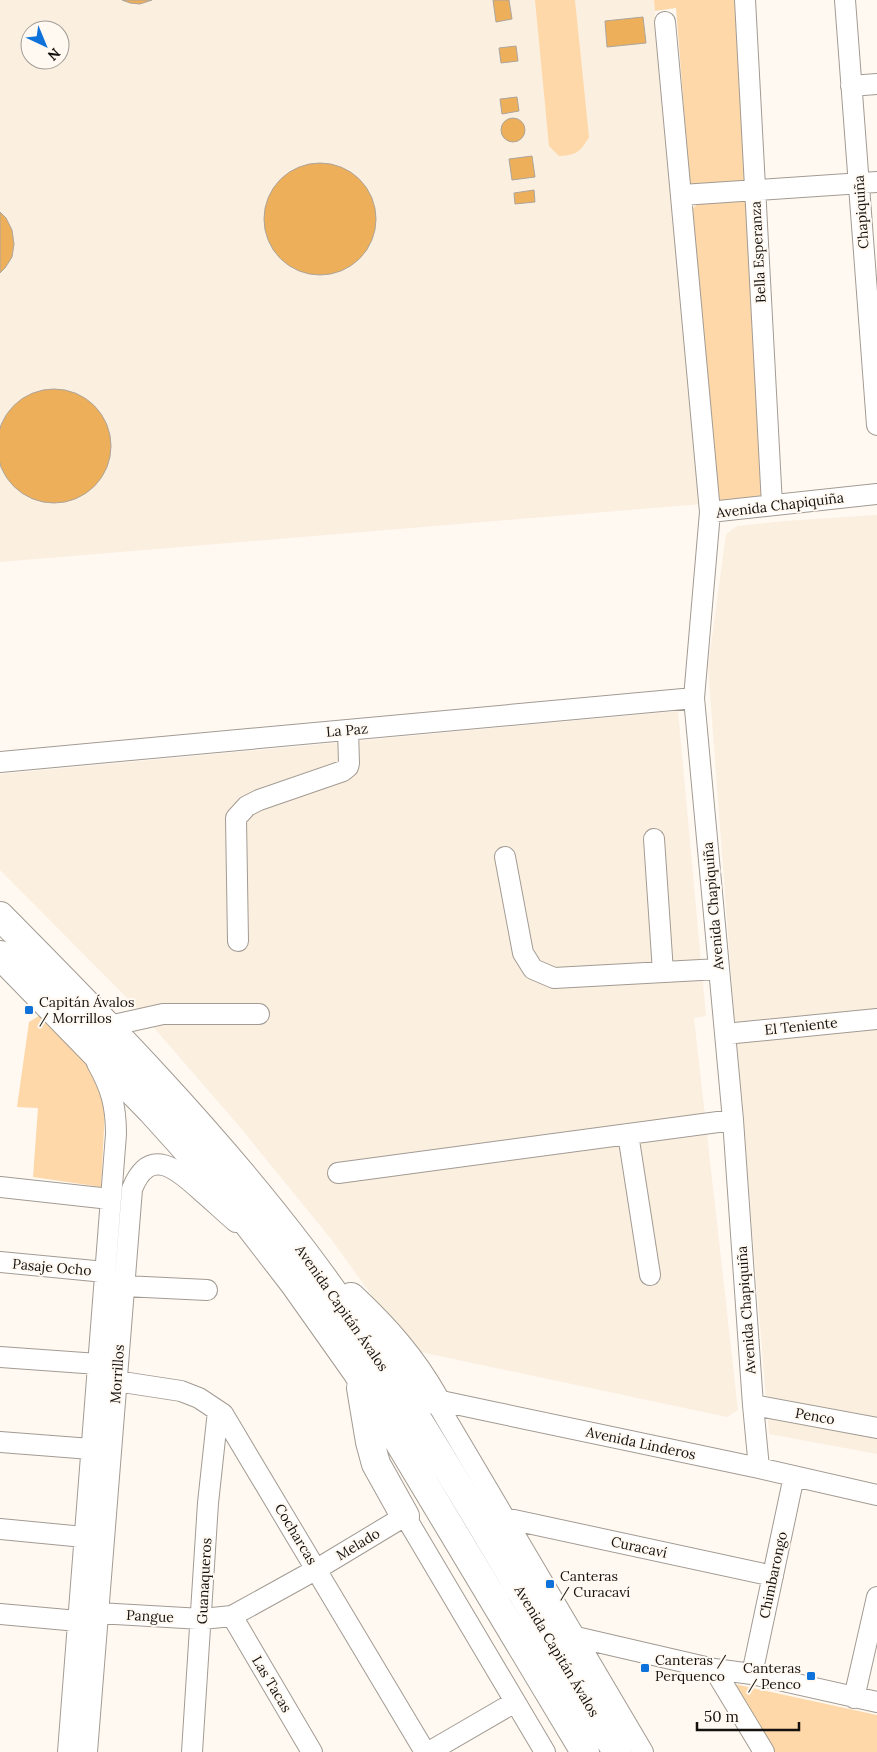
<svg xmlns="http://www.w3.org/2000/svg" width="877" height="1752" font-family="Lora,serif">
  <rect width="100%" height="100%" fill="#fff9f2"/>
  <path fill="#fbefe0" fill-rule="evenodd" d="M0,0H654L702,504L0,562ZM30,30H60V60H30Z
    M877,515V1454L769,1434L734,1014L708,667L726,534L737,526L785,521Z
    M678,711L706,1016L694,1018L738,1410L727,1417L411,1350L331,1239L239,1126L136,1007L0,870V774Z"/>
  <path fill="#fed8a8" d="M535,0H575L589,137C580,152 577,155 559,156L549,146Z
    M654,0H737L748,182L690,186L676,8L655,11Z
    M748,198L765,498L724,503L715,495L689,214L694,207L701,202Z
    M42,1014L83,1056L95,1073L105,1110L101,1187L33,1177L38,1108L17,1107L29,1022Z
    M730,1683L877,1715V1752H771Z"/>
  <path fill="#edaf59" stroke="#aca59d" d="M122,0H152L140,4L130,3Z
    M493,0H509L512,19L496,22Z
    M643,17L646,43L607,47L605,21Z
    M516,46L518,61L501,63L499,48Z
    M517,97L519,111L502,114L500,99Z
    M501 130a12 12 0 1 1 24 0a12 12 0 1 1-24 0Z
    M532,156L535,177L512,180L509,159Z
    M264 219a56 56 0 1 1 112 0a56 56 0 1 1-112 0Z
    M534,190L535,202L515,204L514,193Z
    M0,212L6,218L12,230L14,244L12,257L5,268L0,273Z
    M-3 446a57 57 0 1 1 114 0a57 57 0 1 1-114 0Z"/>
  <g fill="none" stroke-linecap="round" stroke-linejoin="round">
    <g stroke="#a29b93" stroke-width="22">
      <path id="minor" d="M745,0L772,505
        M845,0L877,425
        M665,22L710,512
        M851,86L877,84
        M682,195L877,182
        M0,762L694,698
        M654,839L663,972
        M505,857L523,953L533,969L554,978L719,969
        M238,941L236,818L247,806L259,800L343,771L348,767L349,763L348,730
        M109,1026L163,1014H259
        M725,1034L877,1019
        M628,1134L650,1275
        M338,1173L733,1120
        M0,1187L110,1199
        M0,1262L105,1272
        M124,1286L207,1290
        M0,1357L98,1364
        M116,1381L181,1391L199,1398L223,1414L425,1752
        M422,1399L446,1402L493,1412L759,1468L877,1495
        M435,1400L643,1752
        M753,1405L877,1428
        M0,1442L91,1449
        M759,1468L753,1405L733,1120L694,698L710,512L877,494
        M505,1518L773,1576
        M0,1529L84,1537
        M98,1613L202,1619L232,1616L317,1569L405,1516L545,1752
        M0,1614L78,1621
        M232,1616L312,1752
        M576,1637L714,1669L752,1674L877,1702
        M714,1669L764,1752
        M752,1674L794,1476
        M854,1698L877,1597
        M68,1752L116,1134C116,1105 111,1088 97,1063
        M87,1752L132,1189C150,1145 177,1169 201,1191C213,1201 224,1212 236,1222
        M192,1752L208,1503L218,1411
        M429,1752L515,1702"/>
    </g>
    <g stroke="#a29b93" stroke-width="30">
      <path id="highway" d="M0,916C106,1023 211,1130 302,1250C369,1338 426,1432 483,1527C528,1602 573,1677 617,1752
        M0,955L152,1111L180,1142L226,1195L294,1283L357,1372L585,1752
        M351,1297C385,1329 412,1359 435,1400
        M361,1388L370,1442L376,1464L405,1516"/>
    </g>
    <use href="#minor" stroke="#fff" stroke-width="20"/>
    <use href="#highway" stroke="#fff" stroke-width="28"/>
  </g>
  <g fill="#0e72da" stroke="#fff9f2" stroke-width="2">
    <rect x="24" y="1005" width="10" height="10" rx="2.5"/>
    <rect x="545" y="1579" width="10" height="10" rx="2.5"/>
    <rect x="640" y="1663" width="10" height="10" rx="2.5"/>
    <rect x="806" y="1671" width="10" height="10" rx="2.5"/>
  </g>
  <g text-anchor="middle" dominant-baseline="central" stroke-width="4" stroke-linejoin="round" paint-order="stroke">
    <g font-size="14" fill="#14110e" stroke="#fff9f2">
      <text transform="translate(861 212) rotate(-94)">Chapiquiña</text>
      <text transform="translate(758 252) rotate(-93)">Bella Esperanza</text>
      <text transform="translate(780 505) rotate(-7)">Avenida Chapiquiña</text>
      <text transform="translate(347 730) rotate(-5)">La Paz</text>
      <text transform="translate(713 906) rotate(-95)">Avenida Chapiquiña</text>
      <text transform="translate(801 1026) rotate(-6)">El Teniente</text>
      <text transform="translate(52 1267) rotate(5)">Pasaje Ocho</text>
      <text transform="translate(342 1308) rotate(55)">Avenida Capitán Ávalos</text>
      <text transform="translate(746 1310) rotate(-94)">Avenida Chapiquiña</text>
      <text transform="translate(117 1374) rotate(-86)">Morrillos</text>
      <text transform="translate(815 1416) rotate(10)">Penco</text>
      <text transform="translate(641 1443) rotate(12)">Avenida Linderos</text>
      <text transform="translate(296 1534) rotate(59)">Cocharcas</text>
      <text transform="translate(358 1544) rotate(-31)">Melado</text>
      <text transform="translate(639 1547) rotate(12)">Curacaví</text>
      <text transform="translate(773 1575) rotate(-78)">Chimbarongo</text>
      <text transform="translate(204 1581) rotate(-87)">Guanaqueros</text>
      <text transform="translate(150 1616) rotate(3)">Pangue</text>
      <text transform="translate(557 1651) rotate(59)">Avenida Capitán Ávalos</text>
      <text transform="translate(272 1684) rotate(59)">Las Tacas</text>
    </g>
    <g font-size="14" fill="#14110e" stroke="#fff9f2" text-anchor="start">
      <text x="39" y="1002">Capitán Ávalos<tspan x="39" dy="16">/ Morrillos</tspan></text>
      <text x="560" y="1576">Canteras<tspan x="560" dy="16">/ Curacaví</tspan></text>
      <text x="655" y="1660">Canteras /<tspan x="655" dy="16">Perquenco</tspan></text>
      <text x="801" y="1668" text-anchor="end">Canteras<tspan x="801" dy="16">/ Penco</tspan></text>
    </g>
  </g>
  <g transform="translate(45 45) rotate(136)"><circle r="24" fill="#fff9f2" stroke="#a19c97"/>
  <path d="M0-4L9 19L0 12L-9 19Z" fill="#0e72da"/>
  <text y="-8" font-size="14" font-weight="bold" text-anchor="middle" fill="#14110e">N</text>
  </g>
  <path d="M697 1722v8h102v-8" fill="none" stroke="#14110e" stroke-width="2.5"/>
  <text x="704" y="1722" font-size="15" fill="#14110e" stroke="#fff9f2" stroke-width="4" paint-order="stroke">50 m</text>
</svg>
